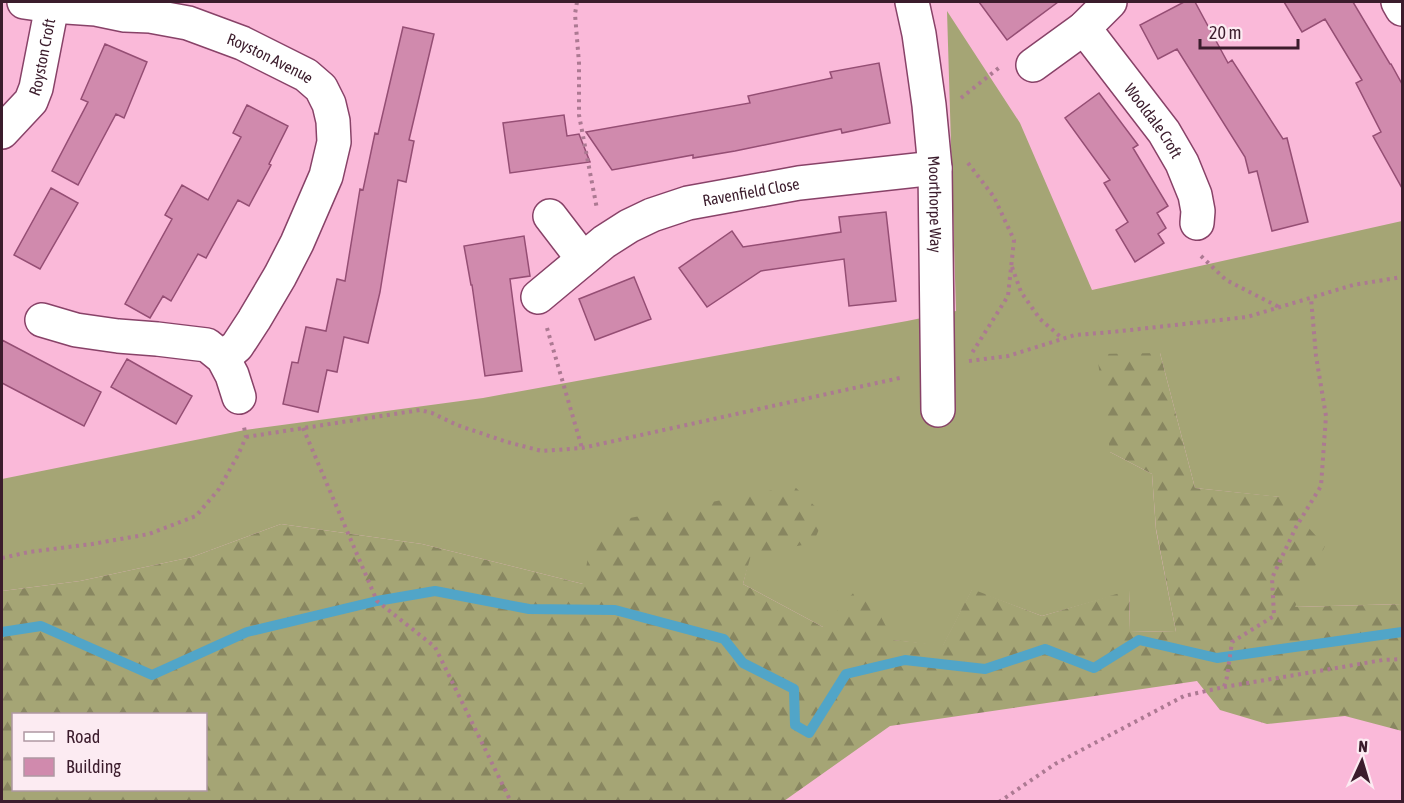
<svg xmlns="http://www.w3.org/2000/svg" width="1404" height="803" font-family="'Asap Condensed',sans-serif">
  <defs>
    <pattern id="forest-firs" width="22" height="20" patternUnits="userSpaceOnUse" patternTransform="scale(1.5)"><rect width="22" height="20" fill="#a5a575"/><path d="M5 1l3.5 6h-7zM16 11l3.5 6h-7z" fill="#888660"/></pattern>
  </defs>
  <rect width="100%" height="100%" fill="#fab9d9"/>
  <path fill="#a5a575" d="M947,11L1020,123L1092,290L1402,221V604L1294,607L1280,497L1195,488L1160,353L1110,452L1152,474L1156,530L1176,632L1129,631L1130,591L1042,616L972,590L943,646L892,640L823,627L743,584L750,555L583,584L422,544L281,524L192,557L80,581L2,591V479L245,430L483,398L907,321L956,311Z"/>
  <path fill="url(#forest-firs)" fill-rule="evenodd" d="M1160,353L1195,488L1281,497L1325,546L1295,607L1402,604V731L1345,716L1267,724L1220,710L1197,681L890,726L784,801H2V591L80,581L192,557L281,524L422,544L583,584L594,525L794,486L825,516L813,543L751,555L743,584L823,627L863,582L893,640L943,645L972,589L1042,616L1130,590L1129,631L1176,632L1156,529L1152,474L1110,452L1097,354ZM14,714H206V790H14Z"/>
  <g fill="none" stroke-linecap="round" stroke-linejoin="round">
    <path stroke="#51a5c8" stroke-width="10" d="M2,632L41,626L152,675L247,632L377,601L435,591L529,609L615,610L724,639L743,663L794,689L795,725L809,733L846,674L905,660L985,669L1045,649L1094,668L1139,640L1217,658L1402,632"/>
  </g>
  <path fill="#d08aad" stroke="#954e74" stroke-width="1.5" d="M979,2H1058L1007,40Z
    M1184,2H1195L1228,63L1232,60L1283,139L1287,138L1308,222L1272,231L1257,171L1249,173L1245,157L1177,49L1158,59L1140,25Z
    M1284,2H1353L1390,64H1391L1402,84V188L1373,136L1381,132L1356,83L1362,80L1325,19L1302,32Z
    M403,27L434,34L409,140L414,141L406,182L398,180L380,292L368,343L344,337L337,372L327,370L318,412L283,404L292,362L298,363L306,327L326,331L337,279L345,281L360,189L363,190L375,133L378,134Z
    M105,44L147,62L124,118L116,114L78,185L52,171L88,102L81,99Z
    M879,63L890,123L842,133L841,129L735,151L693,158V155L612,170L586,132L750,103L748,96L832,78L830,72Z
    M1099,93L1138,145L1133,148L1168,206L1157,213L1166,228L1158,234L1164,243L1135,262L1116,230L1128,222L1104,183L1110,180L1065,118Z
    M247,105L288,126L269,164L271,165L249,206L238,200L206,258L198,254L171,301L163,296L150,318L125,304L172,219L165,215L182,185L208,200L241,137L233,133Z
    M564,115L567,136L579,134L590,162L510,173L503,123Z
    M51,188L78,203L40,269L14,255Z
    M886,212L896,301L849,306L844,259L761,271L707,307L679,268L732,231L743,247L841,232L839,217Z
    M524,236L530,276L510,279L522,371L485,376L472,285H471L464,246Z
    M634,277L651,319L595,340L579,299Z
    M2,340L101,392L84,426L2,383Z
    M127,359L192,396L176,424L111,387Z"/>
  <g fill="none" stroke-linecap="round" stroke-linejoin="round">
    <g stroke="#884268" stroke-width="36">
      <g id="minor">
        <path id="s1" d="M24,2L52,6L96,9L125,15L150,16L188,23L242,43L306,75L321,88L329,104L333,121L334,142L326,176L297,243L280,276L254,320L237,346L223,358"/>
        <path id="s2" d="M912,2L919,34L929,105L935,168L938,410"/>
        <path d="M1398,2L1402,9"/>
        <path id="s3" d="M1084,28L1164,132L1182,163L1195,195L1198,211L1197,223"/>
        <path d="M1033,65L1084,28L1110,2"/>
        <path id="s4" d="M2,132L31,101L36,88L52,6"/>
        <path d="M550,216L583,259"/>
        <path id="s5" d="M538,297L604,242L629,226L652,215L688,203L799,183L935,168"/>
        <path d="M42,320L76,330L118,336L157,339L207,345L223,358L232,375L239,397"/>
      </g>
    </g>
    <path stroke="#ac7992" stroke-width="4" stroke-dasharray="3 4.5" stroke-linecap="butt" d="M577,2L575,14L579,63V115L597,209
      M961,98L1000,67
      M968,163L994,197L1014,240L1008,296L972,353
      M1201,256L1226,280L1279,307
      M1012,267L1021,292L1040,319L1063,339
      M547,328L582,448
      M969,361L1008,356L1075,335L1112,332L1247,317L1353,285L1402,277
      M303,428L377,601L435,647L511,802
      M246,437L420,410L432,413L457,425L507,442L542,451L582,448L904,377
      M2,558L29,552L92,544L149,534L196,516L219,489L238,455L246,437L244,427
      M1224,687L1383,660L1402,659
      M999,802L1055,764L1184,696L1224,687L1227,677L1232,642L1274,616L1272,578L1296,527L1321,486L1326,416L1316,356L1311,298"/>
    <use href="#minor" stroke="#fff" stroke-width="33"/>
  </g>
  <g text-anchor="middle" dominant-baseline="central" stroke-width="6" stroke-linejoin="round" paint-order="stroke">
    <g font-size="16" fill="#3b1c2c" stroke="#fcebf2">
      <text stroke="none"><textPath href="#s4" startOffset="88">Royston Croft</textPath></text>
      <text stroke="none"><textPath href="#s1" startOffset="255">Royston Avenue</textPath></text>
      <text stroke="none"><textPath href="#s3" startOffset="116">Wooldale Croft</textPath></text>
      <text stroke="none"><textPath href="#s5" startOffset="243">Ravenfield Close</textPath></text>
      <text stroke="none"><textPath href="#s2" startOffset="204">Moorthorpe Way</textPath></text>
    </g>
  </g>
  <rect width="1404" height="803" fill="none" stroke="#3b1c2c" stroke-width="6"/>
  <rect x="12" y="713" width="195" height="78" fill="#fcebf2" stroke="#af98a3" stroke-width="1.5"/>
  <rect x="24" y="732" width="30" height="9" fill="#ffffff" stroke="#af98a3" stroke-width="1.5"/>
  <text x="66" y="743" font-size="18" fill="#3b1c2c">Road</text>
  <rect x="24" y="758" width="30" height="18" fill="#d08aad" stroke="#af98a3" stroke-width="1.5"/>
  <text x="66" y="773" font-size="18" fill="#3b1c2c">Building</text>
  <g transform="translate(1362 761) rotate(4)" stroke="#fcebf2" stroke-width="4.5" paint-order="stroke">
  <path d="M0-4.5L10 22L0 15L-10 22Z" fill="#3b1c2c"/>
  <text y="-9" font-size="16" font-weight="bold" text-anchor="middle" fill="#3b1c2c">N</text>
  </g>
  <path d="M1200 39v9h98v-9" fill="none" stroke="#3b1c2c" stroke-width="3"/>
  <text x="1209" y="39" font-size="18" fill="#3b1c2c" stroke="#fcebf2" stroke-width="4.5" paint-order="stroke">20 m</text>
</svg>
